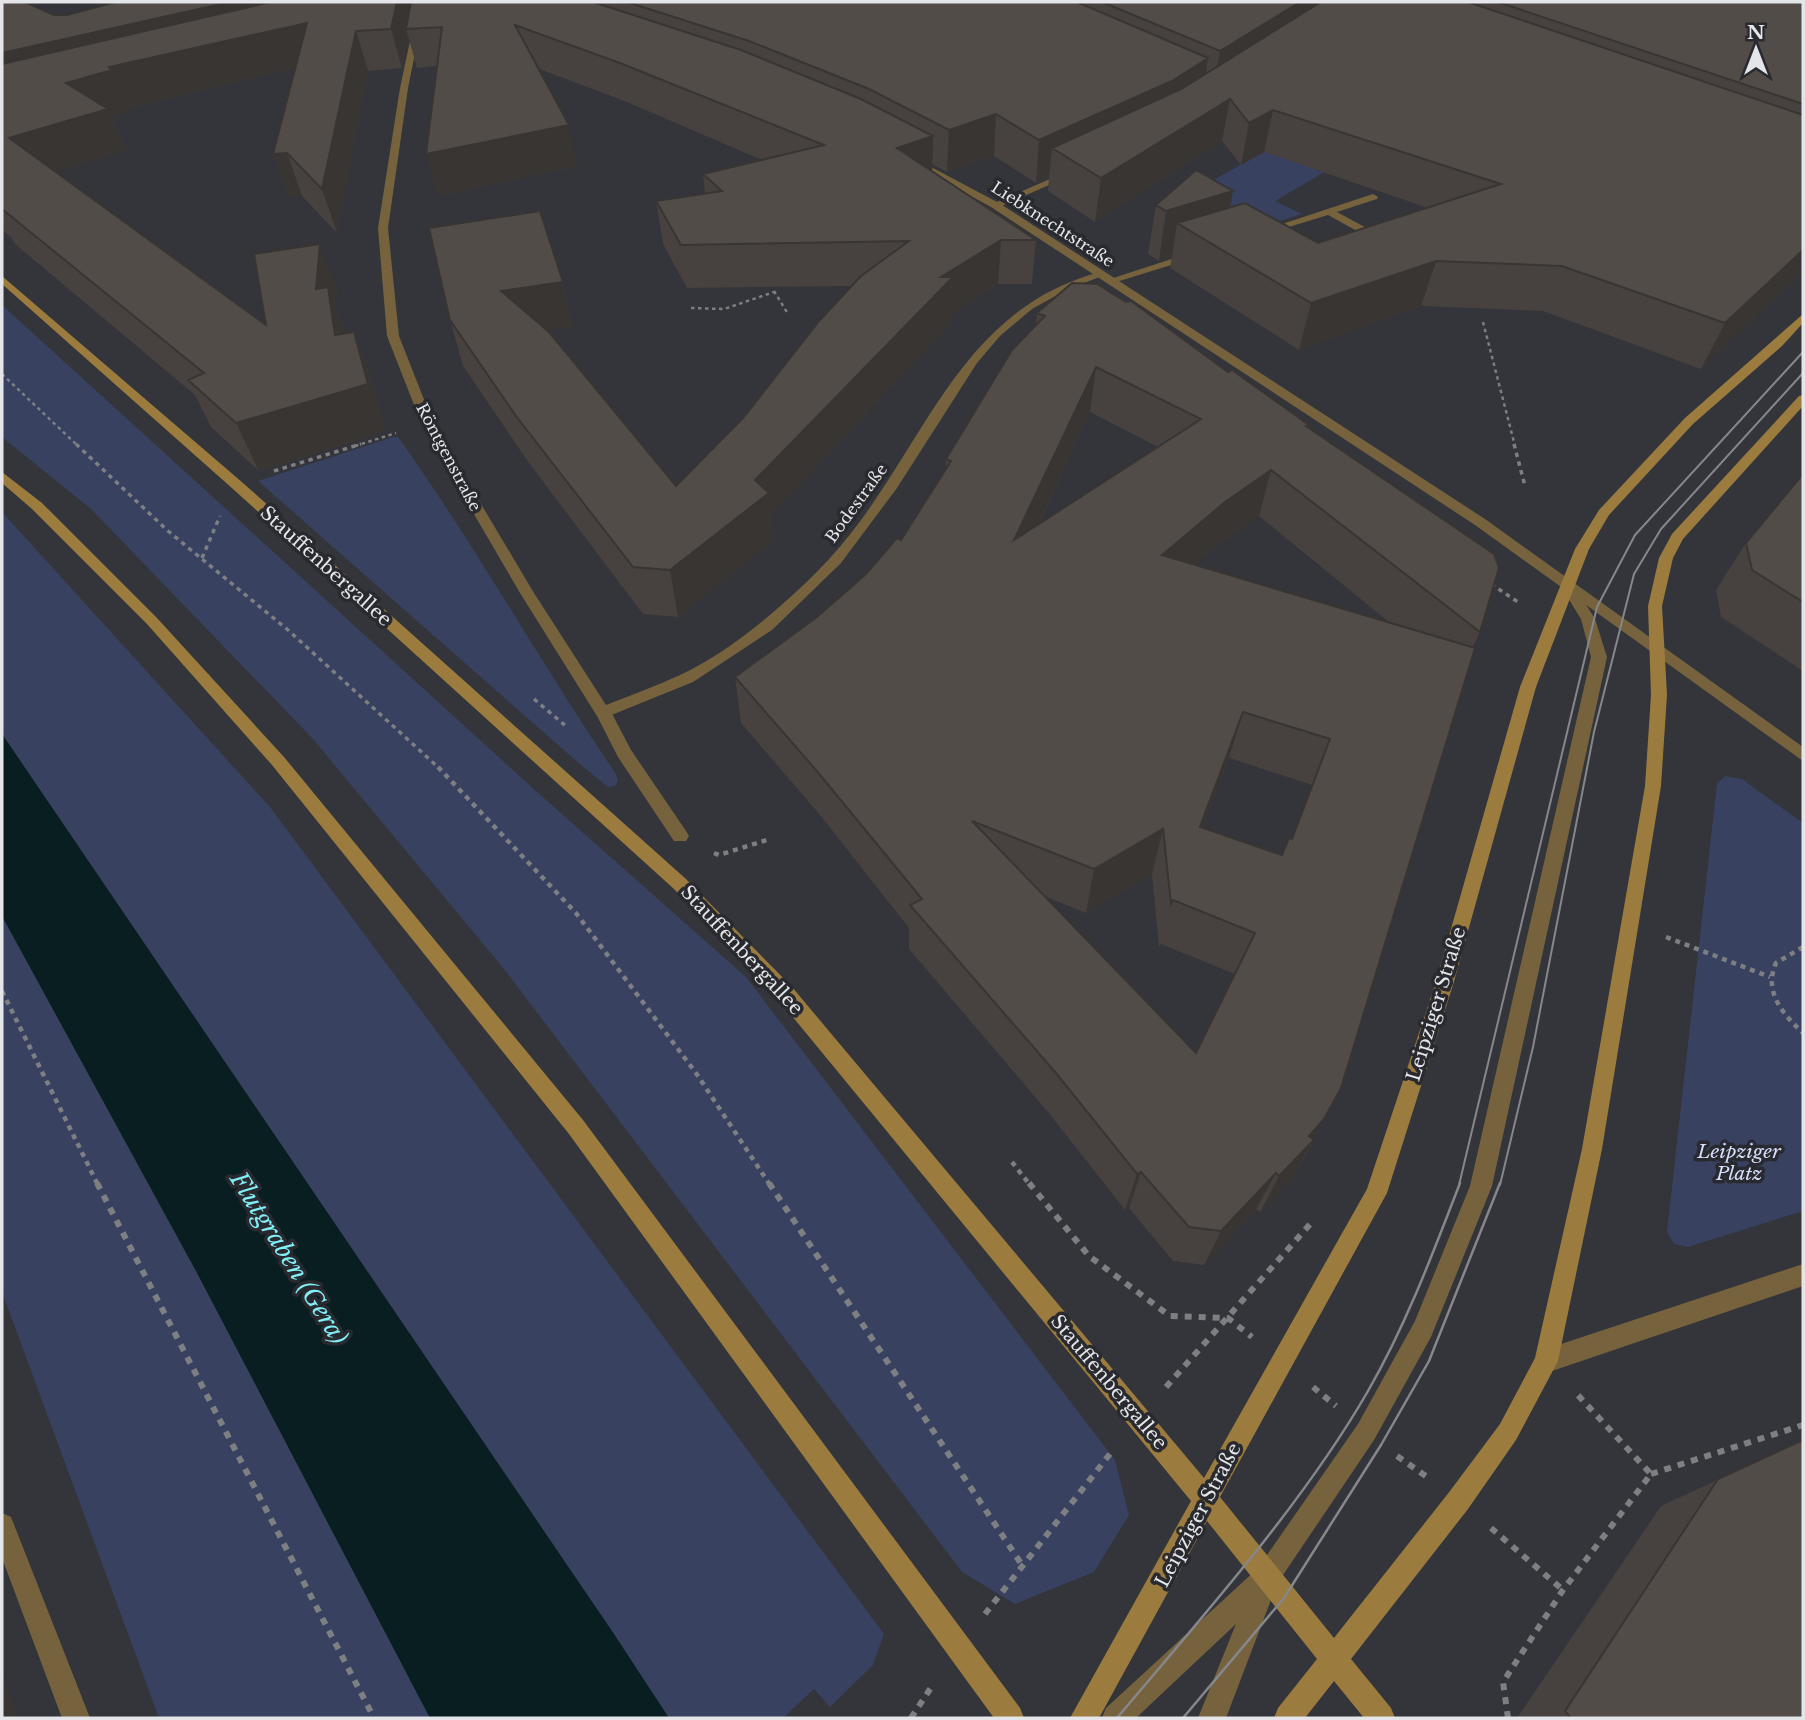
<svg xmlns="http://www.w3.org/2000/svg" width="1805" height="1720" font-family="'Libre Baskerville',serif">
  <rect width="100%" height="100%" fill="#33353a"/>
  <path fill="#384160" d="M1451,98L1275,201L1302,214L1254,229L1190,193L1267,150Z
    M2,305L536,791L746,977L1115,1460L1129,1515L1094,1572L1015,1604L962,1572L504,969L313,739L91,509L2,437Z
    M393,437H398C476,546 541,664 616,774L618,781L615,786L608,787L582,766L258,481Z
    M2,512L270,807L884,1634L873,1665L830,1707L814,1689L783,1718H669L2,734Z
    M1725,776L1742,779L1803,823V1211L1688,1247L1674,1244L1667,1232L1717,783Z
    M2,916L196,1271L430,1718H159L2,1292Z"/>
  <path fill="#081e20" d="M2,734L614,1634L669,1718H430L196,1271L2,916Z"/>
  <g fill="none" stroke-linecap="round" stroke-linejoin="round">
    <path stroke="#7e7f83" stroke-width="2.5" stroke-dasharray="3.5 3.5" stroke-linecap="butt" d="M774,291L788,314
      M691,308L724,309L774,292
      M1483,322L1515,446
      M2,374L78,446
      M355,446L396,433"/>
    <path stroke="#7e7f83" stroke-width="3.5" stroke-dasharray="4.5 4.5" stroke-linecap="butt" d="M76,444L168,531L288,630L439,768
      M1514,444L1525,486
      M274,471L361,444
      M202,558L220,516
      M1491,584L1521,604
      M534,699L567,727"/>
    <path stroke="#7e7f83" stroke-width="4.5" stroke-dasharray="5 5" stroke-linecap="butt" d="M438,767L576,913L696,1073L770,1185
      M714,853L719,855L767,840
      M1666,937L1770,977
      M1803,947L1776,963C1763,992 1783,1014 1803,1033
      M2,991L98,1185
      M1012,1162L1030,1185"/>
    <path stroke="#7e7f83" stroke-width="6" stroke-dasharray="7 7" stroke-linecap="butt" d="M97,1183L374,1718
      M769,1183L1022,1565
      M1029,1183L1089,1256L1170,1316L1228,1318L1252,1337
      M1166,1387L1311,1223
      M1313,1387L1336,1406
      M1397,1456L1427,1477
      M1651,1474L1803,1425
      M1491,1528L1563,1590
      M985,1614L1113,1450
      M911,1718L934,1683
      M1508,1718L1503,1682L1563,1590L1651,1474L1575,1392"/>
    <path fill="#76633e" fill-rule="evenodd" d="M1373,194L1378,197L1377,199L1337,212L1385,238V242H1377L1328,215L1263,235L1258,232Z
      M1193,252L1198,255L1197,257L1113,283L1104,281Z
      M603,706L609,708L631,750L686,831L689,836L686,841H674L618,757L595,712Z"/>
    <path fill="#76633e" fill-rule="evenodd" d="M413,27L420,29L408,88L388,228L399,336L434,425L534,593L606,705C631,695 656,686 680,675C732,651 791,600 830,558C923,457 953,311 1100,272L1105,275L1068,289L1032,309L1000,336L977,363L897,488L841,563L772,630L693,682L609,716H597L520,593L422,425L387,336L378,228L400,88Z
      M1066,172L1074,174L999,207L990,205Z
      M1567,580L1572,582L1595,619L1607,657L1492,1186L1431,1337L1374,1440L1277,1584L1226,1718H1198L1236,1624L1136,1718H1102L1106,1708L1258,1568L1358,1424L1415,1321L1470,1186L1591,657L1581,619L1560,585Z
      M1803,1264V1286L1546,1373L1538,1369L1534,1361L1538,1353L1546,1349Z
      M2,1513L11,1517L90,1718H62L2,1558Z"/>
    <path fill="#76633e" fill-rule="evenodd" d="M910,159H916L999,203L1485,519L1803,747V761L1475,525L991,207L910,163Z"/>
    <path fill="#9b7c3e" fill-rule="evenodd" d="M2,276L243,483L686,879L792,987L1204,1478L1367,1189L1435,985L1520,687L1575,549L1599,510L1685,418L1803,314V323L1782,346L1693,424L1609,515L1589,549L1536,687L1453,985L1387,1193L1220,1497L1334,1638L1450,1491L1500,1424L1535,1358L1582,1149L1645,786L1651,695L1648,606L1659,558L1672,534L1799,396L1803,395V406L1683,539L1673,558L1662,606L1667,695L1661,786L1602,1149L1558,1361L1516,1440L1468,1509L1351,1659L1391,1708L1395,1718H1364L1334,1681L1305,1718H1274L1278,1708L1317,1659L1207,1521L1099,1718H1070L1191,1501L778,999L674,889L233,489L2,284Z
      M2,472L42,503L157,618L284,757L583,1120L1020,1708L1024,1718H994L569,1134L272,765L147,624L32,509L2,483Z"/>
    <path stroke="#85878b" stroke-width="2" d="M1459,1185L1597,607L1635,535L1803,352
      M1500,1185L1533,1047L1594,732L1634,574L1661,529L1803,373"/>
    <path stroke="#85878b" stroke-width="2.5" d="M1117,1718C1202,1617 1303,1504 1368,1391C1406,1325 1433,1253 1460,1183
      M1183,1718L1284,1598L1381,1445L1429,1361L1500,1183"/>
  </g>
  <path fill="#47413f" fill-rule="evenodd" d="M2,2L54,15H67L116,2H1803V271L1701,369L1543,311L1421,306L1299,350L1170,268L1172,256L1159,261L1148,254L1156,205L1230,207L1318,243L1428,208L1264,152L1241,165L1222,141L1095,222L1048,191L1049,177L1036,183L994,156L947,172L932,164V171L1036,240L1032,284H998L952,314V322L771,515L774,540L678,617L643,614L529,463L463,366L450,320L563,282L572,327L547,330L676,486L743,418L852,286L687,288L663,244L656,201L705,193L703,174L762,160L627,102L539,69L577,166L438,196L426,154L437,66L417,68L408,36L402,68L368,71L337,233L302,196L289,197L273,154L295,68L128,108L130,111L112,116L127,150L56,172L266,325L337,289L335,308L345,333L354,332L371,378L385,431L259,471L211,427L195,395L15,244L11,237L2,230Z
    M1037,313L1228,372L1309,425L1308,428L1480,632L1473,647L1313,1140H1314L1293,1178L1260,1212L1256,1209L1204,1265L1173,1261L1129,1208L1125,1210L1048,1112L909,949V928L820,815L741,723L735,677L817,617L866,574L901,540L946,469V459L1036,325ZM1090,412L1158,447L1039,524ZM1259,516L1390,623L1195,564L1214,548ZM1229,758L1312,785L1292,839L1282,855L1203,828ZM1152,874L1159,947L1161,944L1235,974L1196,1053L1044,896L1086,913Z
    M1803,474V671L1721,617L1716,590L1746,543Z
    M1803,1440V1718H1517L1661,1506Z"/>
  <path fill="#393533" d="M230,2H338L320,62L128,108L130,111L112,116L127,150L31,180L9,138L2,98V53Z
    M397,2H487L406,29L408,36L402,68L391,29Z
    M1300,2H1352L1213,91L1220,51Z
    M356,31L368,71L337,233L322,189Z
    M1208,58L1202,98L1052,148L1049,177L1036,183L1039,140Z
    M1230,99L1222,141L1095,222L1101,178Z
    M1273,110L1264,152L1241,165L1249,123Z
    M996,114L994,156L947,172L949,130Z
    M569,125L577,166L438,196L426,154Z
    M933,136L932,178L897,148Z
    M287,153L302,196L289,197L273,154Z
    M1233,191L1224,239L1177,223L1172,256L1159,261L1166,211Z
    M1001,240L998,284L952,314V322L771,515L774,540L678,617L670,570L755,480L941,277Z
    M320,244L337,289L335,308L345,333L352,382L316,289Z
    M1803,250V271L1701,369L1725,323Z
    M1436,261L1421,306L1299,350L1311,303Z
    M563,282L572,327L512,336L501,291Z
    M354,332L371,378L385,431L259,471L236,423Z
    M1096,367L1090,412L1010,586L1014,540Z
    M1271,470L1259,516L1214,548L1153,601L1162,555L1225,502Z
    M1243,712L1229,758L1187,872L1200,827Z
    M1163,829L1152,874L1086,913L1094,869Z
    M1324,1119L1293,1178L1260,1212L1279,1176L1309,1136Z
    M1141,1172L1129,1208L1125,1210L1137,1174Z
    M1276,1173L1256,1209L1204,1265L1221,1231Z
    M2,1671L19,1718H2Z"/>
  <path fill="#524c49" stroke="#393533" stroke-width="2" fill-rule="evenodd" d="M2,2H25L54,15H67L116,2H230L2,53Z
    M271,2H397L391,29L356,31L322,189L287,153L273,154L307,23L109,67L112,70L66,83L108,109L9,138L266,325L254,254L320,244L316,289L328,287L335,335L354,332L368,384L236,423L188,380L204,373L2,209V64Z
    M411,2H593L741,50L861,99L933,136L897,148L1036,240H1001L941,277H953L755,480L769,493L670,570L633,567L516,416L450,320L429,228L540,211L563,282L501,291L549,332L676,486L743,418L820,320L861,276L909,241L681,245L656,201L722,191L703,174L824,145L620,63L515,25L569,125L426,154L442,27L406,29Z
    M627,2H1077L1208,58L1172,81L1039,140L996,114L949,130L869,89L749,41Z
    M1102,2H1300L1220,51Z
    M1321,2H1468L1803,115V250L1725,323L1562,266L1436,261L1311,303L1177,223L1245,203L1318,243L1501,184L1273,110L1249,123L1230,99L1101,178L1052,148L1181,89Z
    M1498,2H1803V104Z
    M1196,170L1233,191L1166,211L1156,205Z
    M1072,283L1097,284L1126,302L1131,301L1228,372L1232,370L1309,425L1306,426L1494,554L1499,568L1480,632L1271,470L1225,502L1162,555L1475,648L1341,1088L1324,1119L1309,1136L1314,1140L1279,1176L1276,1173L1221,1231L1189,1227L1141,1172L1137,1174L1056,1073L910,905L922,899L816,770L735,677L817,617L866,574L897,538L901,540L951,461L946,459L1012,350L1045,316L1037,313ZM1096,367L1201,419L1014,540ZM1243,712L1330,739L1292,839L1289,838L1282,855L1200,827ZM972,821L1094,869L1163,829L1171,904L1173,900L1255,933L1196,1053Z
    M1803,474V602L1752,570L1746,543Z
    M1803,1440V1718H1571L1565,1711L1718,1479Z"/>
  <g text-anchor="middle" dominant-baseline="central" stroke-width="7" stroke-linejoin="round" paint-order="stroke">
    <g font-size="16" fill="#e5e6e9" stroke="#292a2f">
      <text transform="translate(1053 224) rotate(33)">Liebknechtstraße</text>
      <text transform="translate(449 457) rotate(62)">Röntgenstraße</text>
      <text transform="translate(856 503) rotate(-54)">Bodestraße</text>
    </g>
    <g font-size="19" fill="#e5e6e9" stroke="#292a2f">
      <text transform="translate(326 566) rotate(42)">Stauffenbergallee</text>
      <text transform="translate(742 950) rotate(47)">Stauffenbergallee</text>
      <text transform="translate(1436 1004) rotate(-73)">Leipziger Straße</text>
      <text transform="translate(1109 1382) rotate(50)">Stauffenbergallee</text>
      <text transform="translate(1198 1515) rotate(-62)">Leipziger Straße</text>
    </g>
    <g font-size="19" font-style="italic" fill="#d6dffc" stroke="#292a2f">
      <text x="1739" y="1151">Leipziger<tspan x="1739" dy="22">Platz</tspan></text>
    </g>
    <g font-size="24" font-style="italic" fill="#82eef7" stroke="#292a2f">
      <text transform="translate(289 1258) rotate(58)">Flutgraben (Gera)</text>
    </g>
  </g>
  <rect width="1805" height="1720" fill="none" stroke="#e5e6e9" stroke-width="7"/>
  <g transform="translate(1756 49)" stroke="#292a2f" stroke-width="5" paint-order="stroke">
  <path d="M0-5L12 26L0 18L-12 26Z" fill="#e5e6e9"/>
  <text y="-10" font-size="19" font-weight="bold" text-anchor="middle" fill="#e5e6e9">N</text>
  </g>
</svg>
